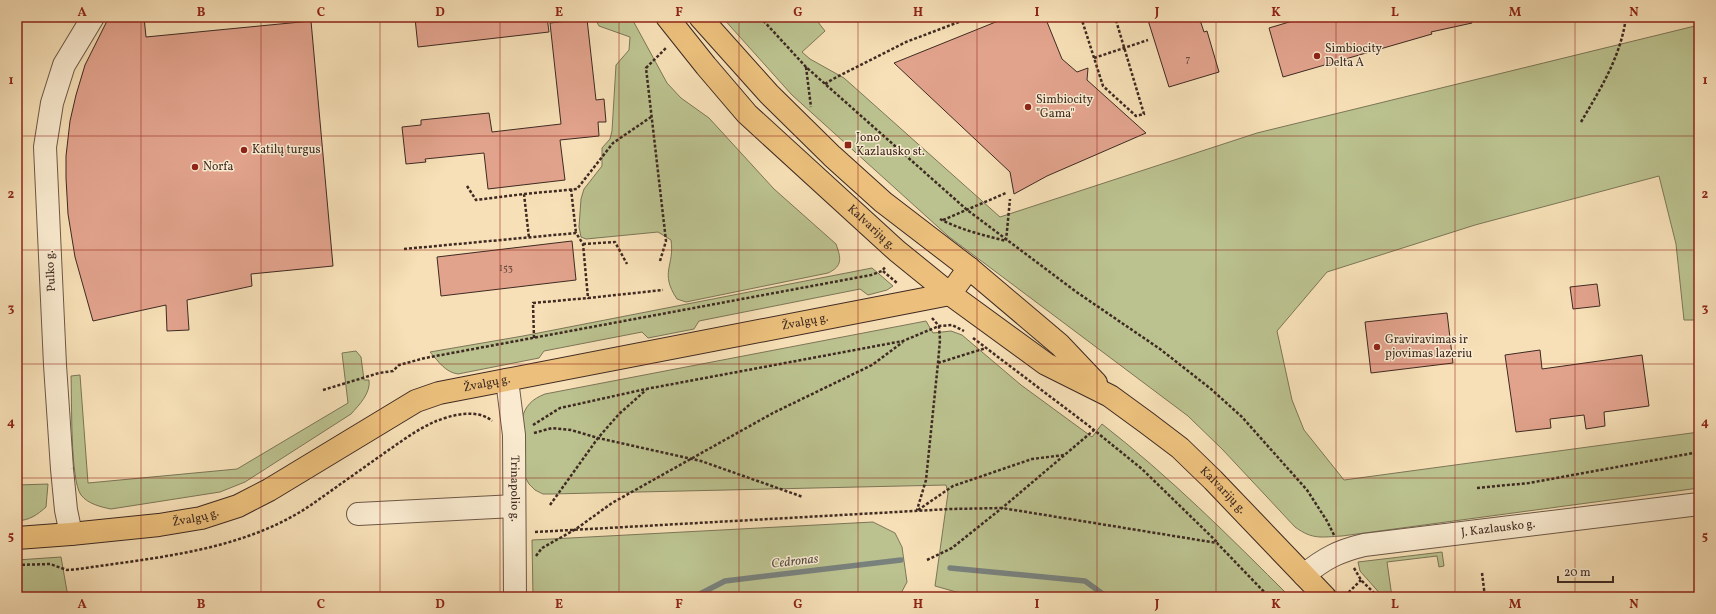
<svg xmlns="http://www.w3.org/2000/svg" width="1716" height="614" font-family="Vollkorn,serif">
  <rect width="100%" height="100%" fill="#f7e0b7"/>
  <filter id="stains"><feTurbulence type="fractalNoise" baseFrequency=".005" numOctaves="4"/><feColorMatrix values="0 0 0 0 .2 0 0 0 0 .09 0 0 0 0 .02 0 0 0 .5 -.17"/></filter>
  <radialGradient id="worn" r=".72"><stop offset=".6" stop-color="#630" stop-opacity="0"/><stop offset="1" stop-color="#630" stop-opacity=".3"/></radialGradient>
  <path fill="#bbc28f" stroke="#7c7658" d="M594,17H631L667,83L681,98L709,118L774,189L836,244C841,258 843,266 828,273L686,302L677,299C659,272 675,266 671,240L658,232L586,239L581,237L579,227L581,199L584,189L602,166V148L610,139L612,131L616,65L629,50L630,37L599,26Z
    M722,17H814L825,31L802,52L810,59L844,78L1000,217L1257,133L1699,25V320H1684L1676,244L1659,176L1475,225L1327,272L1277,331L1292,400L1304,430L1344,480L1699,432V488L1342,536C1321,537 1313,540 1295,527L1223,450L1188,416L948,236L792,95Z
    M872,268L893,286L887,290L868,295L860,289L699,321L694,329L648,338L642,332L544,351L539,358L458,374C445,372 439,362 430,352L523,336Z
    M926,321L933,333L951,331L962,335L1021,385L1092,437L1102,424C1169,476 1230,537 1290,597H974L935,586L948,493L946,485L551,494H543L535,490L529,484L524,475L522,419C525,406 532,399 545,394Z
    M356,351L361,357L364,380H369C371,393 359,405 351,414L245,482L220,492L111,509C101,507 88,504 81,495C70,480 72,399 71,376L80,375L88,483L237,469L348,403L342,353Z
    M48,484L46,507C37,515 30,520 17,521V485Z
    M873,522L895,533L902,547L907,582L899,597H533L532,540Z
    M1442,552L1444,566L1439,567L1437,556L1387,562L1392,597H1383L1360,571L1358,562Z
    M61,557L68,597H17V560Z"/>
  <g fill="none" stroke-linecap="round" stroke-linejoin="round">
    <path stroke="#79817c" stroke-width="5.5" d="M950,568L1085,581L1107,597
      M694,597L725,581L901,560"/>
  </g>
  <path fill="#e2a38d" stroke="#3e2a22" d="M109,17H144L146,37L311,21L333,266L251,274L252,286L187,300L189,330L167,331L166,305L93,321L75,257L68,214L66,178V156L70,121L76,95L85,65Z
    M423,17H547L549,32L418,47L415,18Z
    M1008,17H1045L1062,59L1077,72L1088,68L1087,80L1146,133L1047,176L1014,194L1010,172L894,63Z
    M1147,17H1199L1204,32L1207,31L1219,72L1169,87Z
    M1306,17H1471L1472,23L1431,32L1432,34L1283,77L1269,28Z
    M587,19L596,100L604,99L606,122H598L599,136L560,140L565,180L488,189L484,153L425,159L426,162L406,164L402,127L421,125V120L489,113L492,132L561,124L550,23Z
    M572,241L576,280L441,296L437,257Z
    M1597,284L1600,306L1573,309L1570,287Z
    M1447,313L1453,363L1371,373L1365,322Z
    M1540,350L1542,369L1642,355L1649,406L1604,412L1605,426L1586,429L1584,415L1550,419L1551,428L1516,432L1505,355Z"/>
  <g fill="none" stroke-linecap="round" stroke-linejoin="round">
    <g stroke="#6c5847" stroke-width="24">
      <g id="minor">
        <path id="s1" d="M507,380L514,435L515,597"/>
        <path d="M358,514L514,506"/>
        <path d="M71,534L66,510L62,469L55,365L45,147L52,103L64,65L93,17"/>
        <path id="s2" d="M1304,575C1325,558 1339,551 1364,545L1699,504"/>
      </g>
    </g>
    <g stroke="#3e2a22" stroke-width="24">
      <g id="major">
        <path id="s3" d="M667,17L706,66L747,114L897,251L950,294L1046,364L1110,396L1147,423L1180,448L1213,480L1325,597"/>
        <path d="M700,17L769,94L832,156L883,202L969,268L1060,345L1096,383"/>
        <path id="s4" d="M17,538L71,534L159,525L201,518L238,506L269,490L416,401L439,393L950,294L969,268"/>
      </g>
    </g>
    <path stroke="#3e2a22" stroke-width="2.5" stroke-dasharray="3 2" stroke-linecap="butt" d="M760,17L806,67L966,209L1075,291L1160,349L1211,389L1242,417L1307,490L1327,521L1334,535
      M1081,17L1103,86L1136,116L1144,114L1115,17
      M1094,58L1148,40
      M806,67L811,107
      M825,84L833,79L906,42L972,17
      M1581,122C1601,88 1621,56 1626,17
      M467,186L476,200L524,194L529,238
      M571,189L576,233
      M524,194L577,189L613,143L651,117
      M940,219C961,230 983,235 1006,241L1010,199
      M943,220L1006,193
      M583,244L615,242L627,264
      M404,249L576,233L583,244L588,298L663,290
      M660,261L666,241L646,68L666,48
      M883,271L897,283
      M932,318L939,326L952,325L964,331
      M534,338L533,303L588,298
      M973,338L1089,426L1142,469L1217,542
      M938,363L986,348
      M323,390L379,373L393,371L399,365L425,358L871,275L882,271L886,266
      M533,425L560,408L646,389L903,341L939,326L940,340L938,363L926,480L917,510
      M534,433L552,428L571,430L598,438L701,461L803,497
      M1477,488L1529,483L1699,452
      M550,505L598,438L619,414L646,390
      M918,510L953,486L1032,459L1064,455
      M535,532L950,509L1002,508L1217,543L1269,597
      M536,556L542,548L576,529L612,503L773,413L872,365L903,342
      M927,560L952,548L1002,508L1094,430
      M17,565L50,564L67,570L79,569C158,557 243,551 311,505C335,488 359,471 383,454C399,443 416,430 434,422C451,415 477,408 492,421
      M1354,568L1361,580L1378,597
      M1482,573L1485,597
      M1345,596L1361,580"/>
    <use href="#minor" stroke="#faebd0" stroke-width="22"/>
    <use href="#major" stroke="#ecc07c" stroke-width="22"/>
  </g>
  <path fill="none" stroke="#8f2418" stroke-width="1" stroke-opacity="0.55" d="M141,17V597M261,17V597M380,17V597M500,17V597M619,17V597M739,17V597M858,17V597M977,17V597M1097,17V597M1216,17V597M1336,17V597M1455,17V597M1575,17V597M17,136H1699M17,250H1699M17,364H1699M17,478H1699"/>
  <g fill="#8f2418" stroke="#faebd0" stroke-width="1.5">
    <circle cx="1317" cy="56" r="4"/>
    <circle cx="1028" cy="107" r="4"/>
    <rect x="844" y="141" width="8" height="8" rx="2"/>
    <circle cx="244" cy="150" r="4"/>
    <circle cx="195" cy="167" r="4"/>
    <circle cx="1377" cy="347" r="4"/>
  </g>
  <g text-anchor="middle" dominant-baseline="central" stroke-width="3" stroke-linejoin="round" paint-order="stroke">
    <g font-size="10" fill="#67483d">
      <text x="1188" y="59">7</text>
      <text x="506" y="268">153</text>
    </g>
    <g font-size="12" fill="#3e2a22" stroke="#faebd0" text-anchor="start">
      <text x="1325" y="49">Simbiocity<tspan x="1325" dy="14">Delta A</tspan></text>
      <text x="1036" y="100">Simbiocity<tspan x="1036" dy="14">"Gama"</tspan></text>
      <text x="856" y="138">Jono<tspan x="856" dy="14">Kazlausko st.</tspan></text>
      <text x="252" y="150">Katilų turgus</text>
      <text x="203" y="167">Norfa</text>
      <text x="1385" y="340">Graviravimas ir<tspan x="1385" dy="14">pjovimas lazeriu</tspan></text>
    </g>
    <g font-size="12" fill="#3e2a22" stroke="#faebd0">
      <text stroke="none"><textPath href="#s3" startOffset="294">Kalvarijų g.</textPath></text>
      <text transform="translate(51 271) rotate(-93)">Pulko g.</text>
      <text stroke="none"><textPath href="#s4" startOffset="828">Žvalgų g.</textPath></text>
      <text stroke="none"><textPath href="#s4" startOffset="504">Žvalgų g.</textPath></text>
      <text stroke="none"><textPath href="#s1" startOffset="109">Trinapolio g.</textPath></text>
      <text stroke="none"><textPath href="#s3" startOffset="735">Kalvarijų g.</textPath></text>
      <text stroke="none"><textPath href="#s4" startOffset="180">Žvalgų g.</textPath></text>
      <text stroke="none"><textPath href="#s2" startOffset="203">J. Kazlausko g.</textPath></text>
    </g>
    <g font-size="13" font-style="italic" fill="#564e48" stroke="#faebd0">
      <text transform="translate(795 562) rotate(-7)">Cedronas</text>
    </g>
  </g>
  <rect width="1716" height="614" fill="none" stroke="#f7e0b7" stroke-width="44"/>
  <path d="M1558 576v6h55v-6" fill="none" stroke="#3e2a22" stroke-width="2"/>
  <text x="1564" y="576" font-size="12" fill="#3e2a22" stroke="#faebd0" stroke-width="3" paint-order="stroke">20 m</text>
  <rect x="22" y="22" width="1672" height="570" fill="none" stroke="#8f2418" stroke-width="1.5"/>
  <g font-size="13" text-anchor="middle" font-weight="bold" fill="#8f2418">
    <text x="82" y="16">A</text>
    <text x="201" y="16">B</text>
    <text x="321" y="16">C</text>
    <text x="440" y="16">D</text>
    <text x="559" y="16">E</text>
    <text x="679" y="16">F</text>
    <text x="798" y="16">G</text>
    <text x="918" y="16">H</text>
    <text x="1037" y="16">I</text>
    <text x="1157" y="16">J</text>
    <text x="1276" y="16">K</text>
    <text x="1395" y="16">L</text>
    <text x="1515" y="16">M</text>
    <text x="1634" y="16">N</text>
    <text x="11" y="84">1</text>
    <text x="1705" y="84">1</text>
    <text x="11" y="198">2</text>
    <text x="1705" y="198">2</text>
    <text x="11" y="312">3</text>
    <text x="1705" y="312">3</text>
    <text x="11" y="426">4</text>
    <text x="1705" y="426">4</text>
    <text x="11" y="540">5</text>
    <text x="1705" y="540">5</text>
    <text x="82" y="608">A</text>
    <text x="201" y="608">B</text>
    <text x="321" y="608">C</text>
    <text x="440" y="608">D</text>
    <text x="559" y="608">E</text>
    <text x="679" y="608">F</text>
    <text x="798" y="608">G</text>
    <text x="918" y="608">H</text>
    <text x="1037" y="608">I</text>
    <text x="1157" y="608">J</text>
    <text x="1276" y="608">K</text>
    <text x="1395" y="608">L</text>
    <text x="1515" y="608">M</text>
    <text x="1634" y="608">N</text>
  </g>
  <rect width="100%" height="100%" filter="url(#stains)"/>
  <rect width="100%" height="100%" fill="url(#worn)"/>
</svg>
